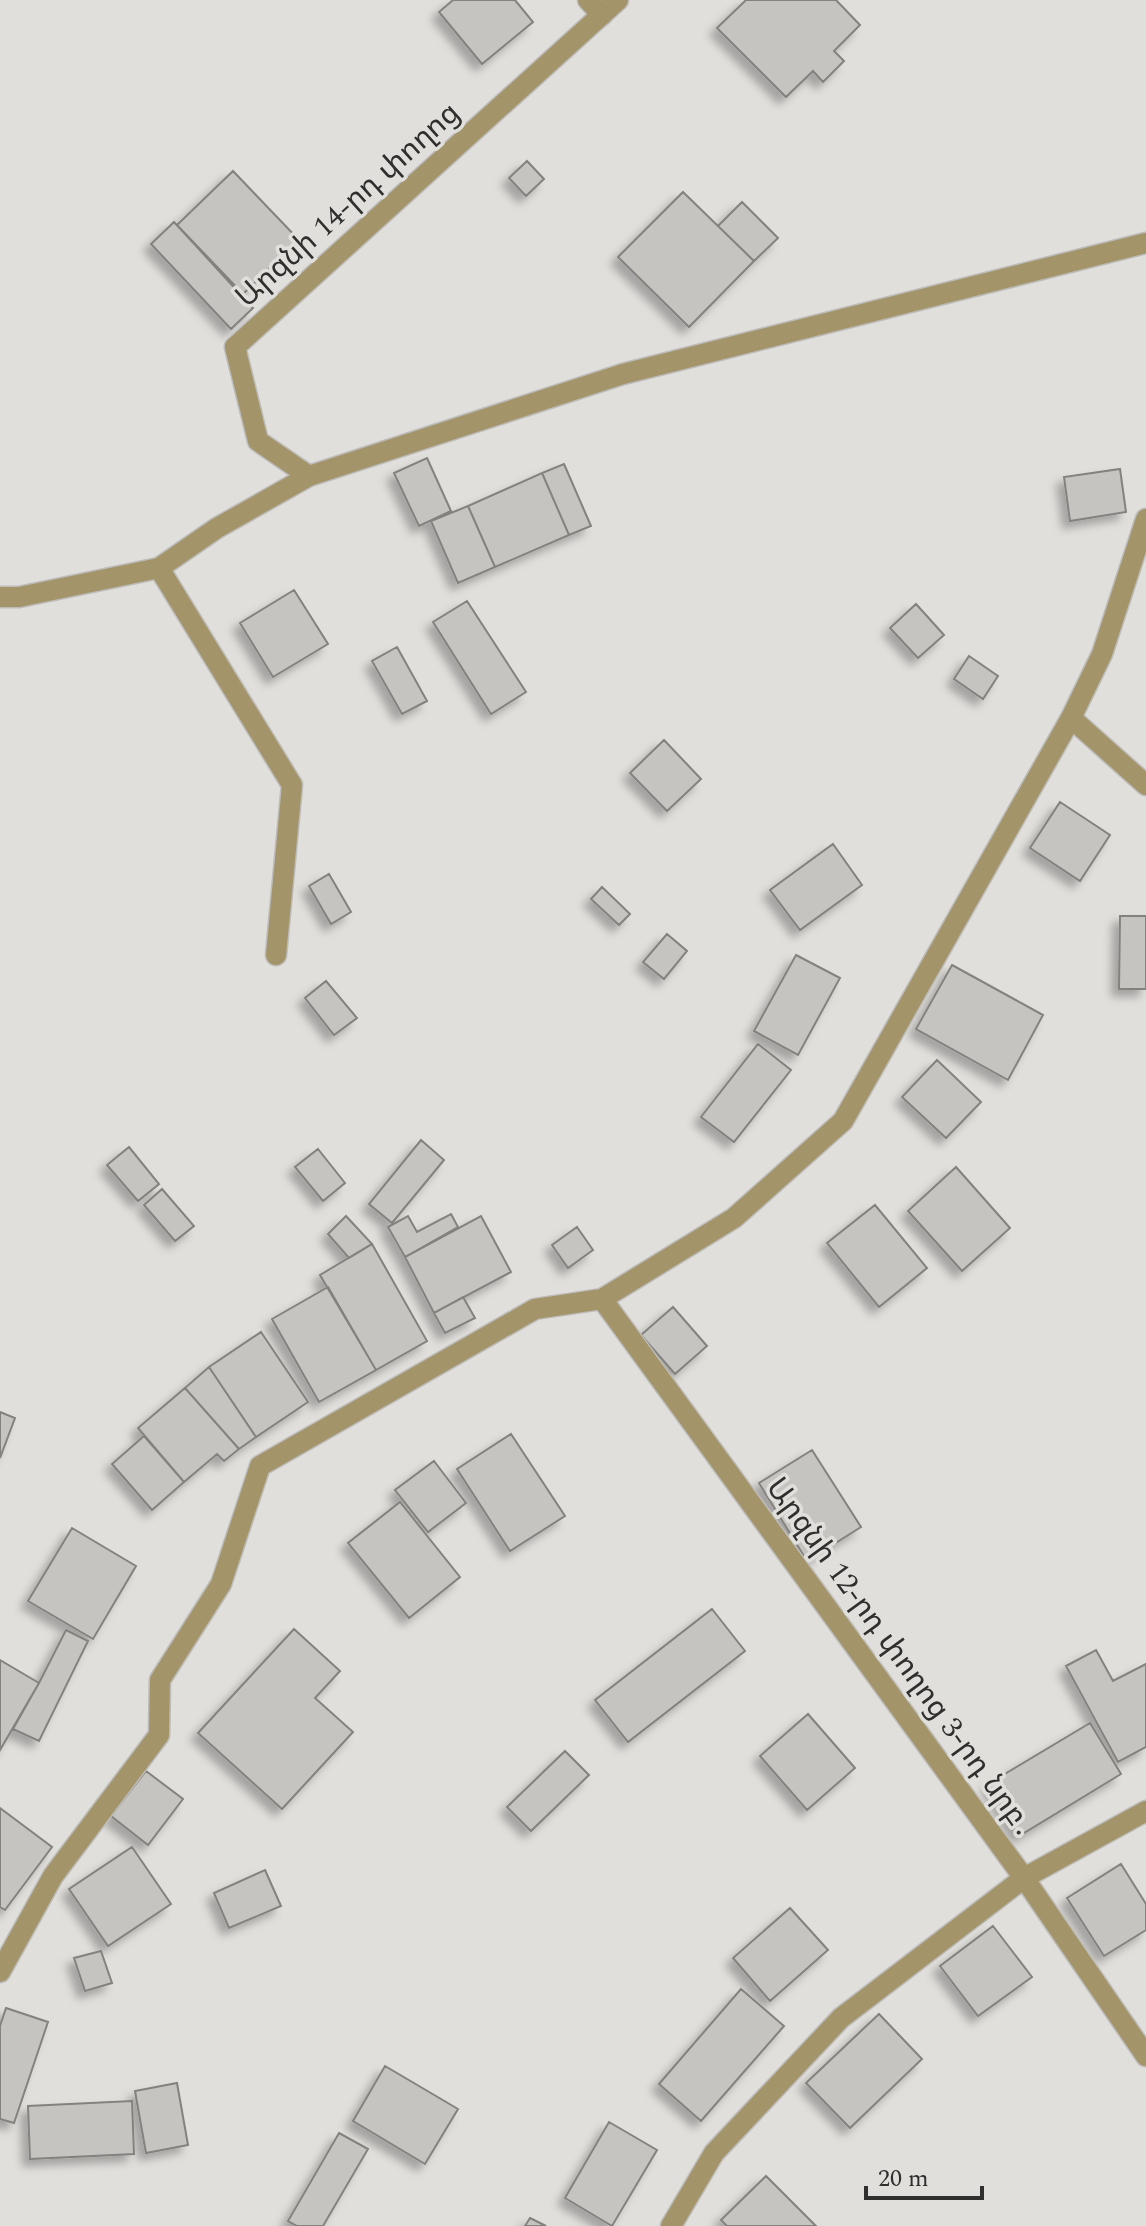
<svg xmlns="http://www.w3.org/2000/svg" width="1146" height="2226" font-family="Spectral,'Noto Sans Armenian',serif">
  <defs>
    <filter id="shadow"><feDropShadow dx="-7" dy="7" stdDeviation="4" flood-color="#0004"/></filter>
  </defs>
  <rect width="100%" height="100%" fill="#e1dfdc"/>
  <path fill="#c5c4c1" stroke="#83827f" stroke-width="2" filter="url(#shadow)" d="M453,0H515L533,22L482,64L439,12Z
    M746,0H836L860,25L834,51L844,61L823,82L813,71L786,97L717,28Z
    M527,161L544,179L526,196L509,178Z
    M233,171L299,240L243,294L177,225Z
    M683,192L754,261L689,327L618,257Z
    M742,202L778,238L754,261L718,226Z
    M174,222L253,308L231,329L151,244Z
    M427,458L451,511L419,526L394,473Z
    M564,464L591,526L569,535L542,473Z
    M1120,469L1126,512L1070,521L1064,477Z
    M542,473L569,535L495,567L468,506Z
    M468,506L495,567L458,583L431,521Z
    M294,590L328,644L273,677L240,623Z
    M467,601L526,692L491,714L433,622Z
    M916,604L944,635L918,658L890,628Z
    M397,647L427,701L402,714L372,661Z
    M969,656L998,676L983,699L954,679Z
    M664,740L701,779L667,811L630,773Z
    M1060,802L1110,835L1080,881L1030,848Z
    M833,844L862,885L800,930L770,890Z
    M329,874L351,912L331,924L309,886Z
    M602,887L630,914L619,925L591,899Z
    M1120,916H1146V989H1119Z
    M667,934L687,951L664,979L643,962Z
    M796,955L840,978L798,1055L754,1031Z
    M952,965L1043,1015L1008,1080L916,1029Z
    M326,981L357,1018L334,1035L305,998Z
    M758,1044L791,1070L734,1142L701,1117Z
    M937,1060L981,1102L946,1138L902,1097Z
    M421,1140L444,1160L392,1223L369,1204Z
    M129,1147L159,1184L138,1201L107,1165Z
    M318,1149L345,1183L323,1201L295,1167Z
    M956,1167L1010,1228L962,1271L908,1211Z
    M162,1189L194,1226L175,1241L144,1205Z
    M875,1205L927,1268L879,1307L827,1243Z
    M451,1214L458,1227L405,1257L388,1227L408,1216L417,1232Z
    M346,1216L372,1244L349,1258L328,1234Z
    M481,1216L511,1272L434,1313L405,1257Z
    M577,1227L593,1250L568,1268L552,1245Z
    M372,1244L427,1341L376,1370L320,1275Z
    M328,1287L376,1370L319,1402L272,1319Z
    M463,1297L475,1318L445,1333L434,1313Z
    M673,1307L707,1346L675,1374L641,1335Z
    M261,1332L308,1402L256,1437L209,1367Z
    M209,1367L256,1437L239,1449L185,1388Z
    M185,1388L239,1449L224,1461L217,1454L184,1482L138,1428Z
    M0,1412L15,1418L0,1458Z
    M511,1434L565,1516L510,1551L457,1469Z
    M144,1436L184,1482L152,1510L112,1464Z
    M812,1450L861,1527L807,1561L759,1483Z
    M434,1461L466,1503L428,1532L395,1490Z
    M400,1502L460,1577L409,1618L348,1543Z
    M72,1528L136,1566L93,1639L28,1601Z
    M712,1609L745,1651L628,1742L595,1700Z
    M294,1629L340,1671L315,1698L353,1732L282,1809L198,1733Z
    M66,1630L88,1641L39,1741L13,1729L39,1683Z
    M1096,1650L1113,1681L1146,1664V1747L1118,1762L1066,1666Z
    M0,1660L39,1683L0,1750Z
    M808,1714L855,1768L807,1810L760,1756Z
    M1090,1723L1121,1774L1019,1836L988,1784Z
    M565,1751L589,1775L531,1831L507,1807Z
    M146,1771L183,1799L148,1845L111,1816Z
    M0,1808L52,1847L5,1910L0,1907Z
    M132,1847L171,1904L108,1946L69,1889Z
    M1121,1864L1146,1904V1930L1104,1956L1067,1898Z
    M265,1870L281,1906L229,1928L214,1893Z
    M790,1908L828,1950L770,2001L733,1958Z
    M993,1926L1032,1977L978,2016L940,1966Z
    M101,1951L112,1983L85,1991L74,1958Z
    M741,1989L784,2026L701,2121L659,2084Z
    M6,2008L48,2022L14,2123L0,2119V2026Z
    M879,2014L922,2059L850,2128L806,2083Z
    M385,2066L458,2109L425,2164L353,2121Z
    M177,2083L188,2145L146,2153L135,2091Z
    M132,2101L134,2154L30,2159L28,2106Z
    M609,2122L657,2150L612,2226L565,2198Z
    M339,2133L368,2149L323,2226H297L288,2221Z
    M766,2176L816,2226H727L721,2220Z
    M530,2218L546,2226H525Z"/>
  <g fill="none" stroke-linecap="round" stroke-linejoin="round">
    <g stroke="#bdbcb9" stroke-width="23">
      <path id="lane" d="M588,0L602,15
        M1071,718L1146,785"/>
    </g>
    <g stroke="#bdbcb9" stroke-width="23">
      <path id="street" d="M309,476L258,441L235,347L618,0
        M159,568L292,785L276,955
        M0,597H19L159,568L217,528L309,476L623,374L1146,243
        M602,1299L1024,1878L1146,2056
        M0,1972L53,1876L159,1735L160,1680L221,1584L260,1466L535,1309L602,1299L734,1218L843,1121L1071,718L1102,654L1146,519
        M671,2226L714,2153L841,2018L1024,1878L1146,1811"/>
    </g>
    <use href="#lane" stroke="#a3946a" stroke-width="20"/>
    <use href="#street" stroke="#a3946a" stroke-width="20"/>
  </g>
  <g text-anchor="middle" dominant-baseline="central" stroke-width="7" stroke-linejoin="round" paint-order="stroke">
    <g font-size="30" fill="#2f2f2e" stroke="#e1dfdc">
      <text transform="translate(348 205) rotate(-42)">Արզնի 14-րդ փողոց</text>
      <text transform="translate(901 1658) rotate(54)">Արզնի 12-րդ փողոց 3-րդ նրբ․</text>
    </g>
  </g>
  <path d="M866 2186v12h116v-12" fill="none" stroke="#2f2f2e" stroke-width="4"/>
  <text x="878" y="2186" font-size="24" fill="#2f2f2e" stroke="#e1dfdc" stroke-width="6" paint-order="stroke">20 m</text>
</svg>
